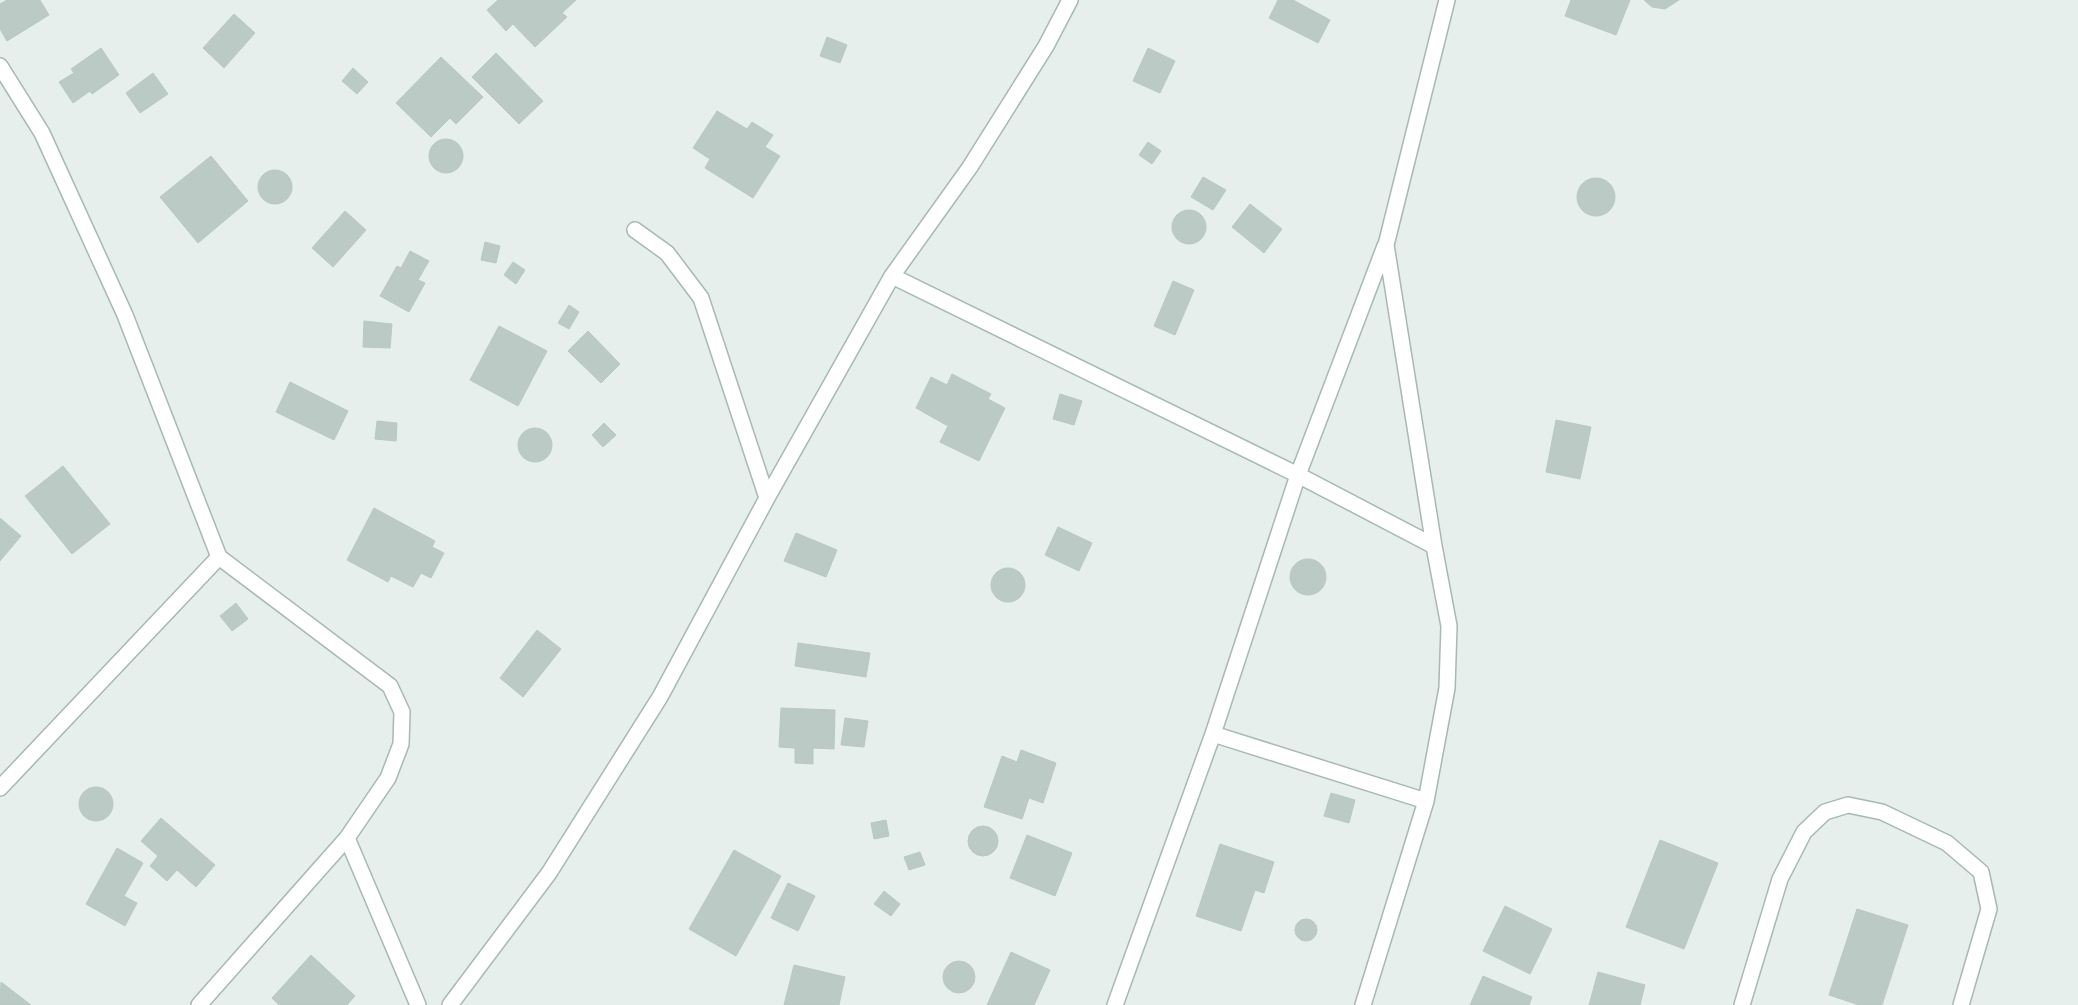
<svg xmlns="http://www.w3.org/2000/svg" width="2078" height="1005" font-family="Commissioner,sans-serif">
  <rect width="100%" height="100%" fill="#e6efeb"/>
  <path fill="#bbcac4" stroke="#b8c9c2" d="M7,0H40L49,15L7,41L0,29V4Z
    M498,0H576L562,13L567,17L535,47L513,24L506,31L487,10Z
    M1278,0H1293L1330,20L1318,43L1269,18Z
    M1571,0H1630L1616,35L1565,16Z
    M1644,0H1679L1665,9L1652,7Z
    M234,14L255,33L224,68L203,48Z
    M827,37L847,45L840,63L820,56Z
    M101,48L119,75L92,94L90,91L73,103L59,82L74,73L71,69Z
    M1148,48L1175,61L1160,93L1133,81Z
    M496,53L543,101L519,124L472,77Z
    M441,57L483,97L456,124L450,118L431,137L396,103Z
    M353,68L368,82L357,94L342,81Z
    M153,73L168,94L140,113L126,93Z
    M717,111L747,129L752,122L773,135L765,147L780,156L753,198L705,168L710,159L693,148Z
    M429 156a17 17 0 1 1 34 0a17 17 0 1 1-34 0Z
    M1148,142L1161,151L1152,164L1139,155Z
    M211,156L248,201L198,243L160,197Z
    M258 187a17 17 0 1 1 34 0a17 17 0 1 1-34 0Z
    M1203,177L1226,190L1213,210L1191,197Z
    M1577 197a19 19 0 1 1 38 0a19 19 0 1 1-38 0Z
    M1250,204L1282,229L1264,253L1232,227Z
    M1172 227a17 17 0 1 1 34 0a17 17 0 1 1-34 0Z
    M345,211L366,230L333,267L312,248Z
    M485,242L500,246L496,263L481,260Z
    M410,251L429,261L418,280L425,283L409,312L380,296L397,266L401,268Z
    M513,262L525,270L516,284L504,275Z
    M1173,281L1194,290L1175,335L1154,326Z
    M569,305L579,312L569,329L558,323Z
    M364,321L392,324L390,348L363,347Z
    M499,326L547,351L518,406L470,380Z
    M588,331L620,364L601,383L568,351Z
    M952,374L991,394L988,399L1005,408L979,461L940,442L948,426L916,408L931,377L947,385Z
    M290,382L348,411L334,440L276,412Z
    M1060,394L1082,401L1074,425L1053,419Z
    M1556,420L1591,427L1580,479L1546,472Z
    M377,421L397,423L396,441L375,439Z
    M604,423L616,435L603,447L592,435Z
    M518 445a17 17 0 1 1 34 0a17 17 0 1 1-34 0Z
    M63,466L110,524L72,554L25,496Z
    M374,508L435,541L432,547L444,553L431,578L421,573L413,587L391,576L388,582L347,560Z
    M0,518L21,536L0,561Z
    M1058,527L1092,543L1079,571L1045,555Z
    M796,533L837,550L826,577L784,561Z
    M1290 577a18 18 0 1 1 36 0a18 18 0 1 1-36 0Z
    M991 585a17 17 0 1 1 34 0a17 17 0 1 1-34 0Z
    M236,603L248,619L232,631L220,616Z
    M537,630L561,649L523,697L500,678Z
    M798,643L870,653L866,677L795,666Z
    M781,708L835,710L834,749L813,748V764L795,763V748L779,747Z
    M845,718L868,721L864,747L841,745Z
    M1021,750L1056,763L1043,803L1029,798L1022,819L984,807L1002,756L1017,762Z
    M79 804a17 17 0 1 1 34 0a17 17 0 1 1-34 0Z
    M1331,793L1355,800L1349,823L1324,816Z
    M161,818L215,865L196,887L177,870L167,881L150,866L158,856L141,841Z
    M886,820L889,836L874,839L871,823Z
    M968 841a15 15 0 1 1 30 0a15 15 0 1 1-30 0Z
    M1027,835L1072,853L1055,896L1010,878Z
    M1660,840L1718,863L1684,949L1626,927Z
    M1220,844L1274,862L1264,893L1255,890L1241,931L1196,916Z
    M117,848L143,863L124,896L137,903L125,926L86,904Z
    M734,850L781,876L736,956L689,929Z
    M920,852L925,865L909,870L904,857Z
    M788,883L815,896L798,931L771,918Z
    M884,891L900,904L891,916L874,904Z
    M1505,906L1552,929L1530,974L1483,951Z
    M1857,909L1908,925L1882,1005H1859L1829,995Z
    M1295 930a11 11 0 1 1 22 0a11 11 0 1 1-22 0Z
    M1011,952L1050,970L1034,1005H987Z
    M311,955L355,996L347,1005H279L272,998Z
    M943 977a16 16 0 1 1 32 0a16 16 0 1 1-32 0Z
    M794,965L845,977L839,1005H784Z
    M1598,972L1645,985L1640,1005H1589Z
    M1483,976L1532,997L1529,1005H1470Z
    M1,982L31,1005H0Z"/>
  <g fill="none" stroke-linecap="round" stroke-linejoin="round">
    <g stroke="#a8b8b2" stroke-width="18">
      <path id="street" d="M0,66L42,133L125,315L219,557L390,686L402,712L401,744L388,778L347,838L199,1005
        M635,230L667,253L701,298L767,498
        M892,276L1298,475L1434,546
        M1213,734L1426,801
        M0,788L219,557
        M347,838L418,1005
        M450,1005L549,873L660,697L767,498L892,276L970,167L1046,46L1070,0
        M1115,1005L1213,734L1298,475L1385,246
        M1363,1005L1426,801L1447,688L1449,626L1434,546L1386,245L1447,0
        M1742,1005L1780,879L1804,832L1825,812L1848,805L1882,812L1947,843L1981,872L1989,909L1961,1005"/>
    </g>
    <use href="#street" stroke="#fff" stroke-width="15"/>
  </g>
</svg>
